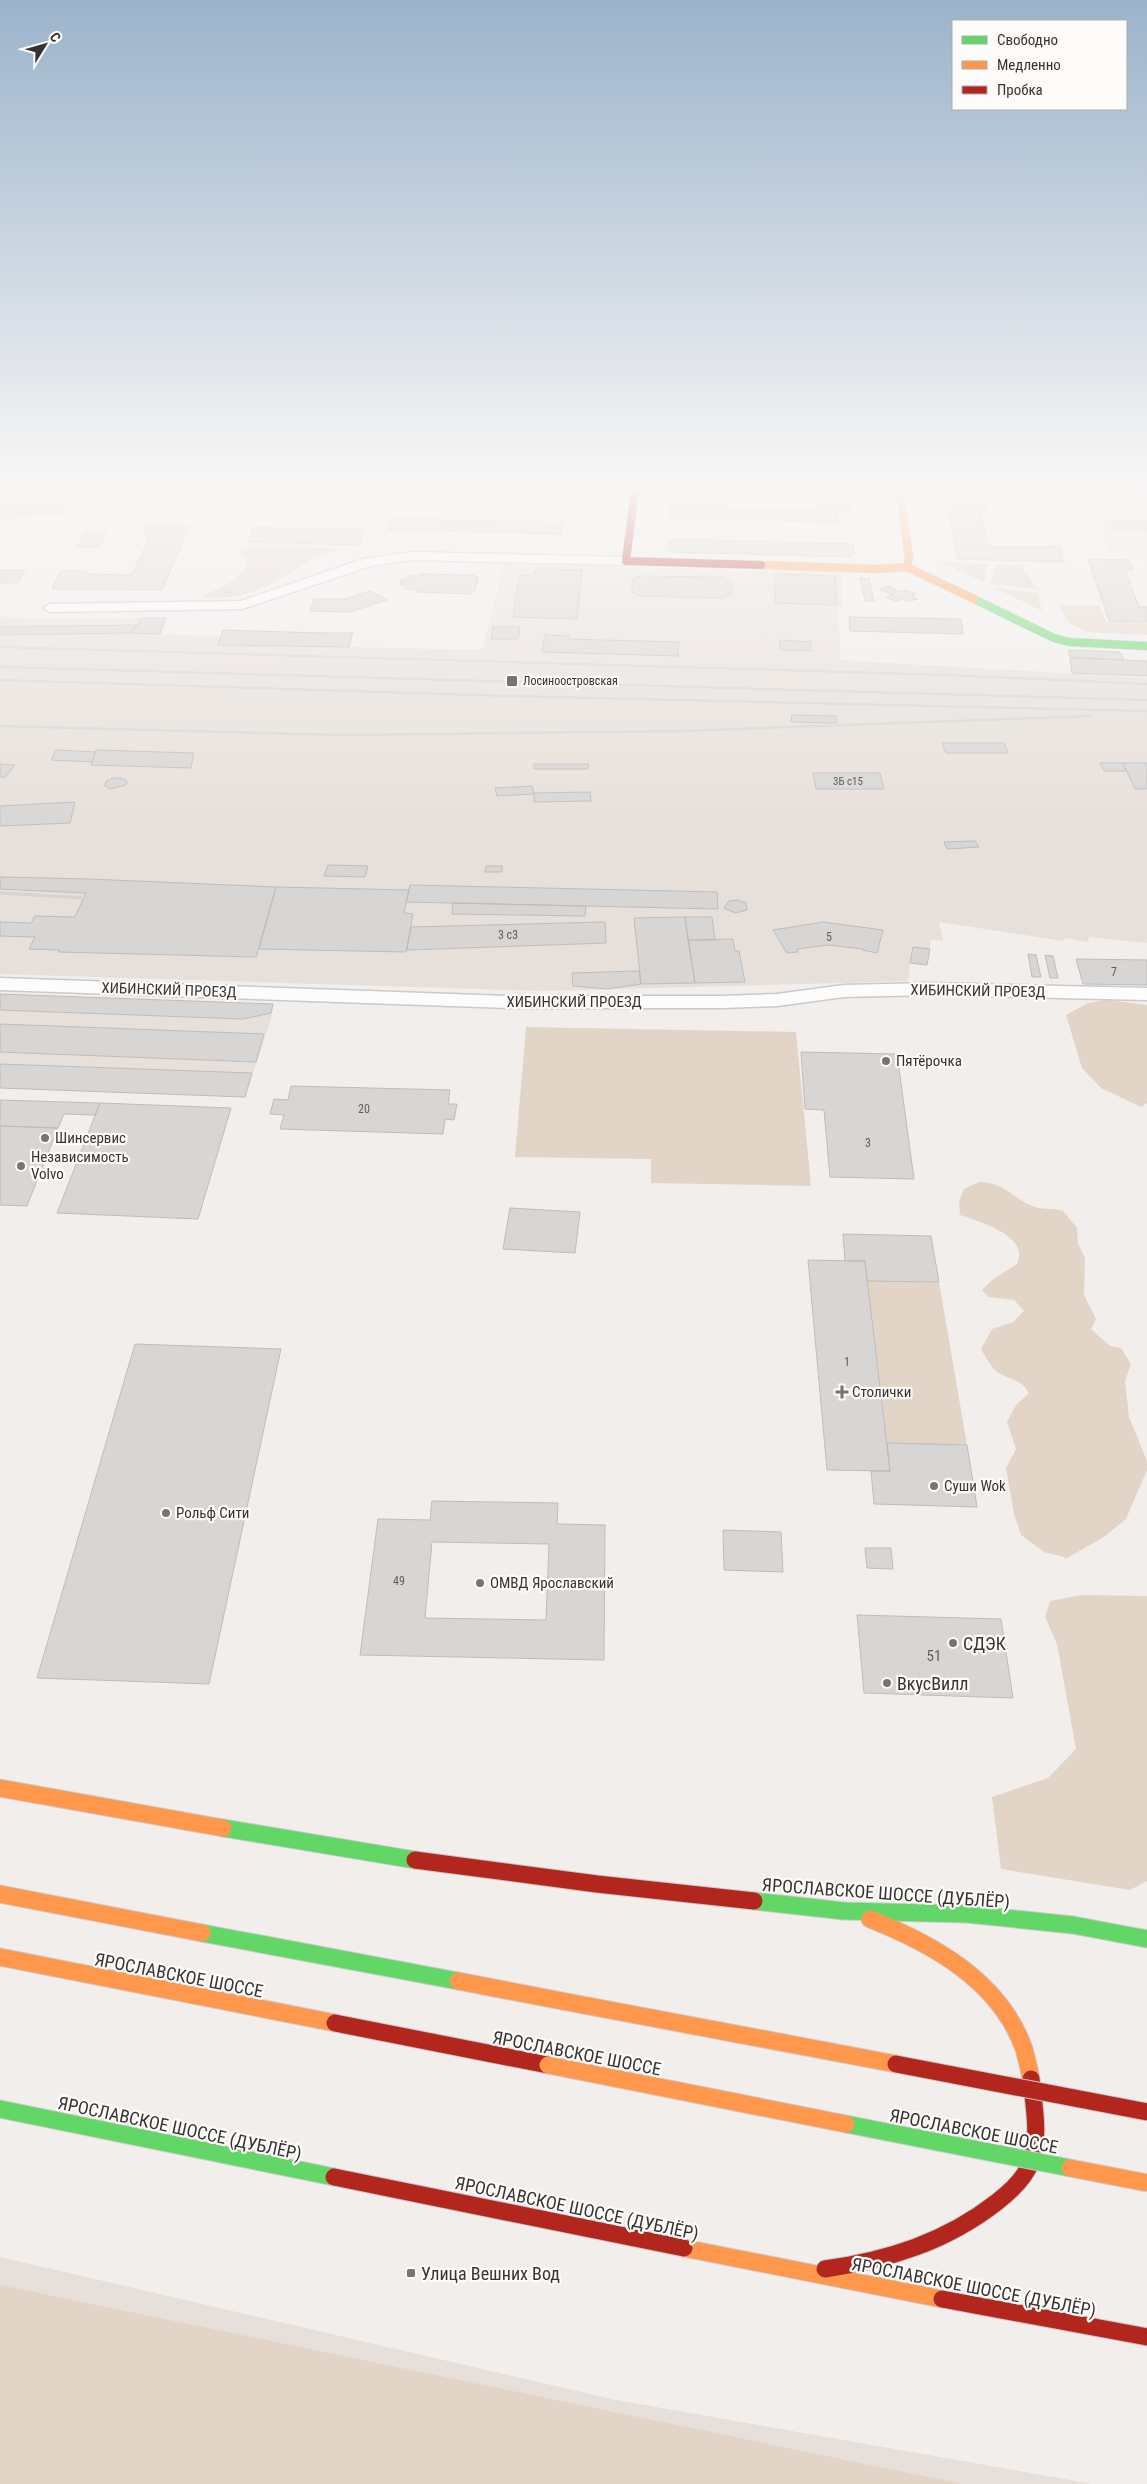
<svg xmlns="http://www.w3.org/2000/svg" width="1147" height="2484" font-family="'Roboto Condensed',sans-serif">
  <rect width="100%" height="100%" fill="#f1eeec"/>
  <path fill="#e7dfd9" d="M227,489H383L382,492L345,495L342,503L221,500Z
    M1087,489L1147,491V553L1109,552Z
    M504,564L842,573V606L838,613L841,660L1147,678V943L1089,937L1088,942L1064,938L1063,941L939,922L943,941L931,939L927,965L910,963L909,978L907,981L541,991L0,974V617L141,618L138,625L130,633L221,636L223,630L353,633L350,647L482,650Z
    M0,994L273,1004L271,1019L245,1097L0,1088Z
    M0,2257L616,2400L1093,2484H0Z"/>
  <path fill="#e3d4c8" d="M250,546L340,548L338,551C316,553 299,568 280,579C258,593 232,599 206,598L203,595C223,587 238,582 248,562L237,550Z
    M941,562L987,564L985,583Z
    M996,565H1021L1038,590L990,584Z
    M993,587L1038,593L1042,611Z
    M1058,605L1100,606L1106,622L1147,623V635L1087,632L1069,623Z
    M1108,1000L1147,1005V1103L1141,1107L1101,1088L1082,1068L1066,1015L1088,1003Z
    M526,1027L796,1032L811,1186L651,1183V1159L515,1157Z
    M979,1182C1004,1182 1013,1199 1035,1207C1044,1210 1054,1208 1063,1211L1077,1228L1078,1244L1085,1258L1084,1295L1096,1319L1091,1329L1110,1346L1121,1348L1131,1364L1125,1381L1129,1417L1147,1461V1470L1126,1519L1104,1537L1067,1558L1044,1552L1021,1535L1014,1514L1006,1468L1016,1449L1007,1422L1016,1405L1029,1393C1021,1379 1010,1380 997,1372C991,1367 985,1356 981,1349L992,1329L1013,1322L1024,1311L1014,1300L988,1297L982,1290L992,1280L1017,1264C1018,1261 1020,1255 1019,1252C1016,1232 977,1221 960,1215L959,1201L964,1189Z
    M867,1281L939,1282L967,1445L887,1443Z
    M1082,1595L1147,1596V1881L1130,1890L1001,1869L992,1797L1048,1778L1076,1749L1057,1644L1045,1617L1050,1601Z
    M0,2285L962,2484H0Z"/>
  <path fill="#d8d6d4" stroke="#bfbcbb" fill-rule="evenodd" d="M524,489H593L591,502L522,500Z
    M685,489H700L699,495L685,494Z
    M819,489H849L851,511L837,510L838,522L668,517L669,506L821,510Z
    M494,491L509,492L507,501H492Z
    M71,500L67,513L0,517V504Z
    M946,500L985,501L987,510H980L988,547L1059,546L1064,562L958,559Z
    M366,501L380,502L377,507H364Z
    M392,519H411L563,523L561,534L388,530Z
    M1112,521L1147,522V531L1115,530Z
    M147,526H189L162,590L52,589L61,571H88L87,574L132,575L150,536H143Z
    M254,527L277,528L364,530L358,545L247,542Z
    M84,533H106L99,547H77Z
    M669,539L853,544L854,555L849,557L674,552L668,549Z
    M1088,559L1129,560L1133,570H1125L1139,607H1147V622L1109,621Z
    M535,569L582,570L577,619L513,617L519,575H534Z
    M0,570H25L18,583H0Z
    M421,574L474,575L478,579L475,591L470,594L417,592V590L405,589L406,586L400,585L402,579H408V576H420Z
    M775,574L835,576L837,605L775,603Z
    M641,576L721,577L732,582L733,593L722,598L640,596L632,592V579Z
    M860,578L869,579L874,601H865Z
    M888,586L901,592L906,590L916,594L911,596L917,599L908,602L902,599L896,601L886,597L892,595L879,589Z
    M370,591L387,600L350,612L310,611L314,599H345Z
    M849,617L961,619L963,634L850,631Z
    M141,618H166L160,634L129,633L138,625Z
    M138,625L129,633L0,635V627Z
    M493,627H520L518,639H491Z
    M223,630L320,633H353L349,647L218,645Z
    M545,635L569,636L568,639L679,642L678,656L542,652Z
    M780,640L811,642V651L780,650Z
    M1068,650L1120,652L1124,660L1070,657Z
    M1070,658L1147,661V676L1072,673Z
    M792,715L836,716L837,723L791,722Z
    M942,743H1004L1008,753H946Z
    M56,750L95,752L92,762L51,760Z
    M96,750L194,753L191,768L91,765Z
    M1100,763H1123L1126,771H1104Z
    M1123,763H1147V789H1135Z
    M0,764L15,765L5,777H0Z
    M534,764H588V769H534Z
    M813,773H880L884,789H816Z
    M113,778H121L127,781L126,785L110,789L105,786L106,781Z
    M532,786L534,794L497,796L495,788Z
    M590,792L591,801L534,802V793Z
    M75,802L70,823L0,826V806Z
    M975,841L979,847L947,849L944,842Z
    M328,865L368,866L365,877L324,876Z
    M486,866H502V872H485Z
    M0,877L90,879L276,887L256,957L58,952L60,950L29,949L35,937L0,936V922L31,923L35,916L75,917L86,893L0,889Z
    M410,885L717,892L718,909L406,902Z
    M276,887L409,890L404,913L413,914L406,952L259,949Z
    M738,900L746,903L747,910L735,913L724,908L729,901Z
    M453,903L586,906L585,916L452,914Z
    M685,917L695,983L641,984L634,918Z
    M685,917H712L715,940H688Z
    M605,922L606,943L407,950L411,927Z
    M823,922L883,930L877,953L862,950L863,949L828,945L797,949L798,952L787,953L773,930Z
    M733,939L735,951H739L745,982L695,983L688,940Z
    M913,947L930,949L927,965L910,963Z
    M1028,954L1036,955L1041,977H1032Z
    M1045,955L1053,956L1058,978H1050Z
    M1076,959L1147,960V985L1083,984Z
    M639,971L641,984L607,989L573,986L572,973Z
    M0,994L273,1004L271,1013L243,1019L0,1010Z
    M0,1024L264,1034L256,1062L0,1052Z
    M801,1052L897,1054L914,1179L830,1177L824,1110L805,1109Z
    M0,1064L252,1073L245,1097L0,1088Z
    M291,1086L450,1090L448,1104H457L454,1120L445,1119L443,1134L280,1129L284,1115L270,1114L274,1099L288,1100Z
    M0,1100L100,1103L95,1115L64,1114L58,1128L0,1126Z
    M100,1103L231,1108L198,1219L57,1213Z
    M0,1126L58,1128L27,1206L0,1205Z
    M510,1208L580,1212L575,1253L503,1249Z
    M843,1234L931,1236L939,1282L867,1281L865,1261H845Z
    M808,1260L865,1261L890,1471L827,1470Z
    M135,1344L281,1349L209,1684L37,1678Z
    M887,1443L967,1445L977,1507L874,1504L871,1471H890Z
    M432,1501L558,1503L557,1524L605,1525L604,1660L360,1655L378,1519L430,1520ZM432,1542L549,1544L546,1620L425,1618Z
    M723,1530L781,1532L783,1572L724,1570Z
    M865,1548H891L893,1569L867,1568Z
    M857,1615L1001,1619L1013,1698L864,1693Z"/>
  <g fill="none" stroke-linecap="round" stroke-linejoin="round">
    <g stroke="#cccac8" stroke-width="3">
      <path id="street" d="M412,552L626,557L633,561L626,565L412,560L370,566L242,609L50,612L43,608L50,604L241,601L363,559Z
        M0,978L508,996H722L777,994L844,985L931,983L1147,988V1000L931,995L844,997L777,1006L722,1008H508L0,990Z"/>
    </g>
    <g stroke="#cccac8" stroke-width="9">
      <path id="fast-far1" d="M974,599L1054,638L1069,642L1147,646"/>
    </g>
    <g stroke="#cccac8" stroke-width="19">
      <path id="fast" d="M223,1828L415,1860
        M754,1901L844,1911L967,1914L1073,1925L1147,1939
        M202,1933L458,1981
        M0,2109L334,2177"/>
    </g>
    <g stroke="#cccac8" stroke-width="9">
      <path id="slow-far1" d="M899,489L909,557L907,567
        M761,565L877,569L907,567L974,599"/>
    </g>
    <g stroke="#cccac8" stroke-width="19">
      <path id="slow" d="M0,1788L223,1828
        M0,1894L202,1933
        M870,1919C933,1944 1000,1981 1024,2049C1027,2059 1029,2069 1031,2079
        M0,1957L335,2023
        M458,1981L562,2001
        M684,2248L942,2299"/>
    </g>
    <g stroke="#cccac8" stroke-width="9">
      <path id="jam-far1" d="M635,489L626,561L761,565"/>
    </g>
    <g stroke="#cccac8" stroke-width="19">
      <path id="jam" d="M415,1860L597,1884L754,1901
        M335,2023L548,2065
        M334,2177L684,2248
        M825,2269C888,2260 946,2242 997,2202C1010,2192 1025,2178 1031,2162C1040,2136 1034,2106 1031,2079
        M942,2299L1147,2337"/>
    </g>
    <use href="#street" fill="#fdfcfc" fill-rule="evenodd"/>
    <use href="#fast-far1" stroke="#63d668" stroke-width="8"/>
    <use href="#fast" stroke="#63d668" stroke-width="17"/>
    <use href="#slow-far1" stroke="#ff974d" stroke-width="8"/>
    <use href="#slow" stroke="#ff974d" stroke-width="17"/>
    <use href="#jam-far1" stroke="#b3261e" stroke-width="8"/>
    <use href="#jam" stroke="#b3261e" stroke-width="17"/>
    <path stroke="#d4d4d2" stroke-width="2.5" d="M0,647L947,675L1147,684
      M0,667L1147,700
      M0,680L511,696L1147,711
      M0,726L344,735L684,731L1090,716"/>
    <path stroke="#d4d4d2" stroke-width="3" d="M0,893L83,898"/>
    <g stroke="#cecccb" stroke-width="19" stroke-linecap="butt">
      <path id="fast-bridge" d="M846,2124L1070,2168"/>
    </g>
    <g stroke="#cecccb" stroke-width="19" stroke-linecap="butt">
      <path id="slow-bridge" d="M562,2001L896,2064
        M548,2065L846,2124
        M1070,2168L1147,2183"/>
    </g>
    <g stroke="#cecccb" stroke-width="19" stroke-linecap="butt">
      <path id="jam-bridge" d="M896,2064L1147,2112"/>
    </g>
    <use href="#fast-bridge" stroke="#63d668" stroke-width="17"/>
    <use href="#slow-bridge" stroke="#ff974d" stroke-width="17"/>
    <use href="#jam-bridge" stroke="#b3261e" stroke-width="17"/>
  </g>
  <linearGradient id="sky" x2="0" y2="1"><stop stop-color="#9bb3cb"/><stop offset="0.58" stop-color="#f9f7f6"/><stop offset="1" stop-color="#f9f7f6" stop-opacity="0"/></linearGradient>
  <rect width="1147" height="837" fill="url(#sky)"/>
  <g fill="#777573" stroke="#fefcfa" stroke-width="2">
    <rect x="506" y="675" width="12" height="12" rx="2.5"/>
    <circle cx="886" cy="1061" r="5"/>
    <circle cx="45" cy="1138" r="5"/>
    <circle cx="21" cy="1166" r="5"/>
    <path d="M839.5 1384.5h5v5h5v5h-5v5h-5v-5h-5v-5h5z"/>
    <circle cx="934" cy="1486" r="5"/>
    <circle cx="166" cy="1513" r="5"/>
    <circle cx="480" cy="1583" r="5"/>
    <circle cx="953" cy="1643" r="5"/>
    <circle cx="887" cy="1683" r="5"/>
    <rect x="406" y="2268" width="10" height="10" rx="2.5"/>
  </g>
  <g text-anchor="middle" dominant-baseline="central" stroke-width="4.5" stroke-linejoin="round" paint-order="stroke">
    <g font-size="11" fill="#605e5c">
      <text x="848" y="781">3Б с15</text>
    </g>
    <g font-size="12" fill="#363432" stroke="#fefcfa" text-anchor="start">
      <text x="523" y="681">Лосиноостровская</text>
    </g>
    <g font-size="12" fill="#605e5c">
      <text x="508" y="935">3 с3</text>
      <text x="829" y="937">5</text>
      <text x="1114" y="972">7</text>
      <text x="364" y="1109">20</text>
      <text x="868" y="1143">3</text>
      <text x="847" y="1362">1</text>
      <text x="399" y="1581">49</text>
    </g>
    <g font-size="15" fill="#363432" stroke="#fefcfa">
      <text transform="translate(169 990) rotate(2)">ХИБИНСКИЙ ПРОЕЗД</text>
      <text transform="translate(978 991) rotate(1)">ХИБИНСКИЙ ПРОЕЗД</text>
      <text x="574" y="1002">ХИБИНСКИЙ ПРОЕЗД</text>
    </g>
    <g font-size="15" fill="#363432" stroke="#fefcfa" text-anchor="start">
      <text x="896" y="1061">Пятёрочка</text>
      <text x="55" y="1138">Шинсервис</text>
      <text x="31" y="1157">Независимость<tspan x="31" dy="17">Volvo</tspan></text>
      <text x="852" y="1392">Столички</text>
      <text x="944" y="1486">Суши Wok</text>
      <text x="176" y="1513">Рольф Сити</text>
      <text x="490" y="1583">ОМВД Ярославский</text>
    </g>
    <g font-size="15" fill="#605e5c">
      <text x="934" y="1656">51</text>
    </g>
    <g font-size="18" fill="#363432" stroke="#fefcfa" text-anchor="start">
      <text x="963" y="1643">СДЭК</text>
      <text x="897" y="1683">ВкусВилл</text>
      <text x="421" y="2273">Улица Вешних Вод</text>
    </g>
    <g font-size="18" fill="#363432" stroke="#fefcfa">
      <text transform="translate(886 1893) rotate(4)">ЯРОСЛАВСКОЕ ШОССЕ (ДУБЛЁР)</text>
      <text transform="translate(179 1975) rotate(11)">ЯРОСЛАВСКОЕ ШОССЕ</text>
      <text transform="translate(577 2053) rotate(11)">ЯРОСЛАВСКОЕ ШОССЕ</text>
      <text transform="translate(180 2128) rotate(12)">ЯРОСЛАВСКОЕ ШОССЕ (ДУБЛЁР)</text>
      <text transform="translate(974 2131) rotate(11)">ЯРОСЛАВСКОЕ ШОССЕ</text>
      <text transform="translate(577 2208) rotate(12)">ЯРОСЛАВСКОЕ ШОССЕ (ДУБЛЁР)</text>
      <text transform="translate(974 2287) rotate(11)">ЯРОСЛАВСКОЕ ШОССЕ (ДУБЛЁР)</text>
    </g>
  </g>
  <rect x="952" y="20" width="175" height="90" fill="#fefcfa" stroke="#aeacaa"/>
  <rect x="962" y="36" width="25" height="8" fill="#63d668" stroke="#aeacaa"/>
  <text x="997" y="45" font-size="15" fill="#363432">Свободно</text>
  <rect x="962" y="61" width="25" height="8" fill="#ff974d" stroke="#aeacaa"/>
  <text x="997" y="70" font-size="15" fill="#363432">Медленно</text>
  <rect x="962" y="86" width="25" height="8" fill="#b3261e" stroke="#aeacaa"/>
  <text x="997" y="95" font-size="15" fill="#363432">Пробка</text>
  <g transform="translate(45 45) rotate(53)" stroke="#fefcfa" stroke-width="4" paint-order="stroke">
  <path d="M0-4L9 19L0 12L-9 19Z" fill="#363432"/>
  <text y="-8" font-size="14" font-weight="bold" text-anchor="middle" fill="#363432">С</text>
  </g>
</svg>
